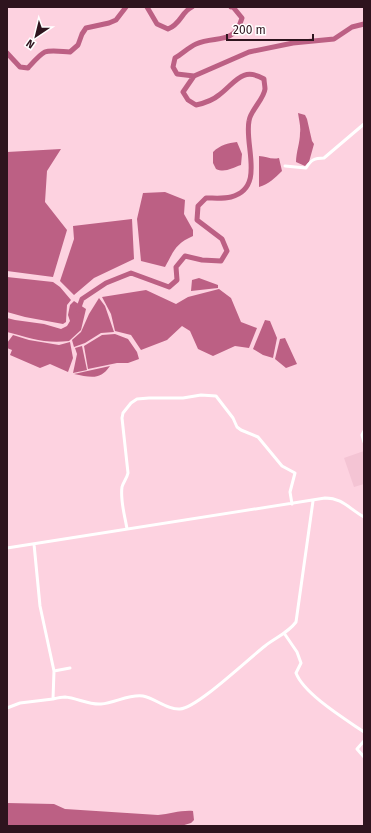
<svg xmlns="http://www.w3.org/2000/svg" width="371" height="833" font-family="'Fira Sans',sans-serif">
  <rect width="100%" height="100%" fill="#fdd2e0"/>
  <path fill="#f4c4d4" d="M364,451V484L354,487L344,458Z"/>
  <path fill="#bc6084" d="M298,113L305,115L307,119L312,141L314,144L309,162L305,166L296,162C296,152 300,143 300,133C301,127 299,120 298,113Z
    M237,142L242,154L241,165C232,168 225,173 216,169L213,163V152C220,145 228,143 237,142Z
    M61,149L47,171L45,202L67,230L53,277L7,271V152Z
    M259,156C266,156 271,160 279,158L282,171C275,178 269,184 259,187Z
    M165,192L185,200L184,214L193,230V236C175,244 174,251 165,267L141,261L137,219L143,193Z
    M132,219L134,259L94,278L74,295L60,281L74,239L73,226Z
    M7,277L53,282L60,287L71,300L67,305L66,322L63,324L25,317L7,312Z
    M199,278L218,285V288L191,291L192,280Z
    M219,289L231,298L241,322L257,328L249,348L235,346L213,356L198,349L190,331L182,326L167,340L141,350L131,335L115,331L111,314L102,297L146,290L176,304L188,297Z
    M99,298L105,306L114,332L101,333L85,343L74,347L72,340L81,332L89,314Z
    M74,301L86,309L81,330L69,341C45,344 30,338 7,332V318L15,320L44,324L61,329L67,326L70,321L68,315L70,305Z
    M265,320L270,321L277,338L273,358L263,355L253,349Z
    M115,334L128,339L137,352L139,359L128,363H117L88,369L84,346L102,335Z
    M13,335L29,340L59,345L70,342L73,358L68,372L50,364L40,368L10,355L12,350L7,348V343Z
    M285,338L297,364L286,368L275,359L280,339Z
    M82,346L87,370L73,373L77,354L75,348Z
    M110,366C100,381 90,377 74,374Z
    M7,803L54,804L65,809L158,815C170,814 181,810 193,811L194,820L191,823L181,826H7Z"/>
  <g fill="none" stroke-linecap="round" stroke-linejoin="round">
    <path stroke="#bc6084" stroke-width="5" d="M147,7L157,24L168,29C181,24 182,11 192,7
      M7,53L20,67L28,68C46,48 43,50 70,52L78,45L82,34L86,28L109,23L116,20L126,7
      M194,76L177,74L173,67L175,58C182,54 189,47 196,44C216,35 234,46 242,18L233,7H231
      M78,310L82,299L106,283L131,273L169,287L177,280L176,267L185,256L202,260L221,261L227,251L222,239L197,220L198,206L206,198C214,198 223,199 231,197C266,188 244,145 249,121C250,111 264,99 265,89C265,86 264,82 264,79C242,66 235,83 219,95C212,101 205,103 196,105L188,100L183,92L194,76L249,52L293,43L334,39L352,27L364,24"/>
    <path stroke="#fff" stroke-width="3" d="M285,166L306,168C311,160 314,158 324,158L364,124
      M364,431L362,435L364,442
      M127,529C125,516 120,501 122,487C123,483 127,478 128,473L122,418L123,413L131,403L137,399L149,398H183L201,395L216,396L233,418L237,427L241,430L258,437L282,466L295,473L290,492L292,504
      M7,548L325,498C343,498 349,509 364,517
      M284,633L297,652L301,663L296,673C304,694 345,719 364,732
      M54,671L70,668
      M53,699C57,698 62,697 65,697C77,698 89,705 101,704C115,703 129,694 143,696C155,698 167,710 180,709C197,708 248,659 265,646C275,638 288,633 296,622L313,501
      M7,708L20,703L53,699L54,671L40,606L34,544
      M364,741L357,749L364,757"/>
  </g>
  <rect width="371" height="833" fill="none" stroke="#2e141e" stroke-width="16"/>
  <g transform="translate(36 36) rotate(215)" stroke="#ffffff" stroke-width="3" paint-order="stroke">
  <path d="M0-3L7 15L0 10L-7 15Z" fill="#2e141e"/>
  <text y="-6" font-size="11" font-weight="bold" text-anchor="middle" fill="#2e141e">N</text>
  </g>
  <path d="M227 34v6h86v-6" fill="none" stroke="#2e141e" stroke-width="2"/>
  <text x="233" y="34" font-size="12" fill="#2e141e" stroke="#ffffff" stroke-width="3" paint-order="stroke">200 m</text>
</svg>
